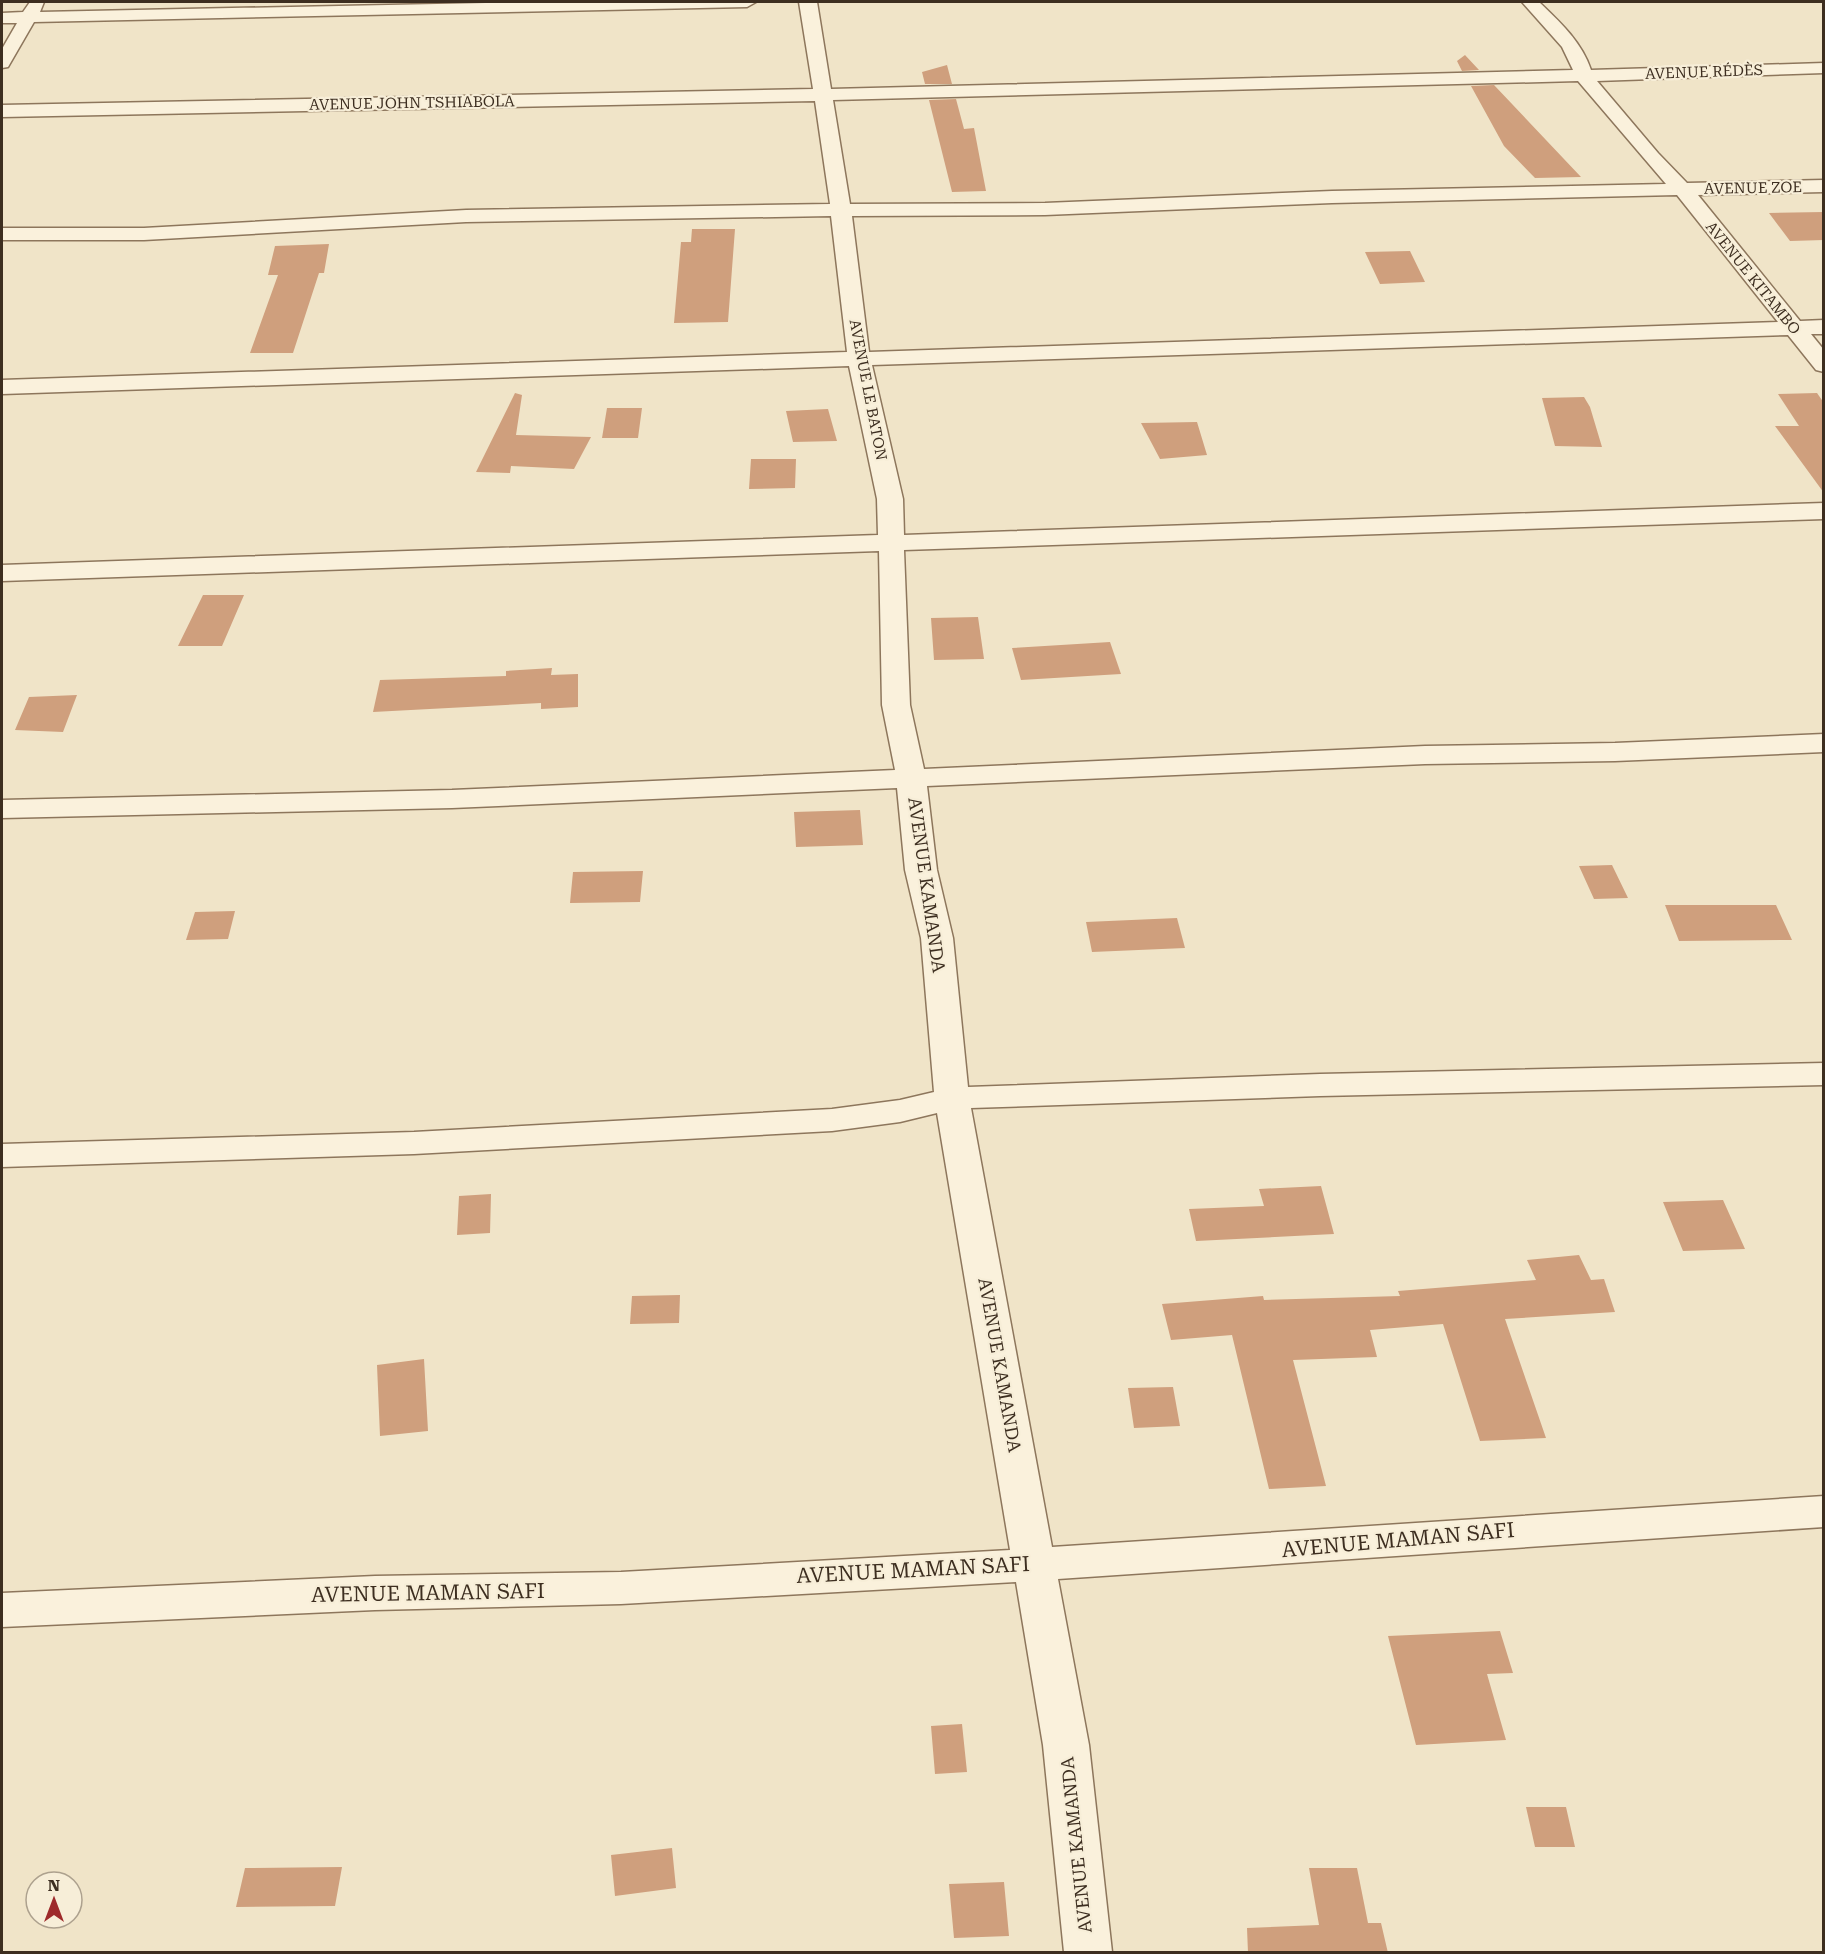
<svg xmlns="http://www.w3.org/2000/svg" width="1825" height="1954" font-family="'Roboto Serif',serif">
  <rect width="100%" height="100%" fill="#f0e4c8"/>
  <path fill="#cf9f7d" d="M1465,55L1479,70L1462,71L1457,61Z
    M947,65L952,84H925L922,72Z
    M1494,85L1581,177L1535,178L1504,146L1471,86Z
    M956,99L964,129L974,128L986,191L952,192L929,100Z
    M1824,212V240L1790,241L1769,213Z
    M692,229H735L728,322L674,323L681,242H691Z
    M329,244L324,273H319L293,353H250L278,275H268L275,246Z
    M1410,251L1425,282L1380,284L1365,252Z
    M515,393L522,395L516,435L591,437L574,469L511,466L510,473L476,472Z
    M1817,393L1824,403V493L1775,426H1799L1778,394Z
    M1584,397L1590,407L1602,447L1555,446L1542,398Z
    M607,408H642L638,438H602Z
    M828,409L837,441L793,442L786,411Z
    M1197,422L1207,455L1160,459L1141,423Z
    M751,459H796L795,488L749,489Z
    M203,595H244L222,646H178Z
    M978,617L984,659L934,660L931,618Z
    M1110,642L1121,674L1021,680L1012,648Z
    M552,668L551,675L578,674V707L541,709V703L373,712L380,680L506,676V671Z
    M77,695L63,732L15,730L29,697Z
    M860,810L863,845L796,847L794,812Z
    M1612,865L1628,898L1594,899L1579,866Z
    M643,871L640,902L570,903L573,872Z
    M1665,905H1776L1792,940L1679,941Z
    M235,911L228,939L186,940L195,912Z
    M1177,918L1185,948L1092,952L1086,922Z
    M1321,1186L1334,1234L1196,1241L1189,1209L1264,1206L1259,1189Z
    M491,1194L490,1233L457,1235L459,1196Z
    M1723,1200L1745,1249L1683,1251L1663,1202Z
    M1579,1255L1591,1280L1604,1279L1615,1312L1505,1319L1546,1438L1480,1441L1443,1324L1370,1330L1377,1357L1293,1360L1326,1486L1269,1489L1232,1335L1171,1340L1162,1304L1263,1296L1264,1300L1400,1296L1398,1291L1536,1280L1527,1260Z
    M680,1295L679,1323L630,1324L632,1296Z
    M424,1359L428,1431L380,1436L377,1365Z
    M1173,1387L1180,1426L1134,1428L1128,1388Z
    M1500,1631L1513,1673L1487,1674L1506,1740L1416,1745L1388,1636Z
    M962,1724L967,1772L935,1774L931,1726Z
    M1526,1807H1566L1575,1847H1535Z
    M672,1848L676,1888L615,1896L611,1855Z
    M342,1867L335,1906L236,1907L245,1868Z
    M1309,1868H1357L1368,1923H1381L1388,1953H1248L1247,1928L1319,1925Z
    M1004,1882L1009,1936L954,1938L949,1884Z"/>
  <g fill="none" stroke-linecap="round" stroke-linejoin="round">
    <g stroke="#8d765c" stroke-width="3">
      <path id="minor" d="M30,2H44L40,12L532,2H756L747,7L34,22L8,67L2,68V49L17,23H2V13L23,12Z
        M799,2H817L831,89L1573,70L1562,47L1522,2H1539C1559,21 1582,42 1591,70L1824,63V73L1597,81L1658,153L1687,183L1824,180V192L1698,195L1800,321L1824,320V334H1811L1824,350V372L1816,370L1788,335L872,365L903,499L904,535L1824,503V519L904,550L910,705L924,769L1425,746L1615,743L1824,734V752L1615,761L1425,764L927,786L937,870L953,938L968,1087L1320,1074L1824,1063V1085L1320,1096L971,1108L1052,1547L1824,1496V1527L1058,1579L1089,1745L1112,1952H1064L1043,1745L1016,1582L621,1604L375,1610L2,1627V1593L375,1576L621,1572L1010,1550L937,1113L900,1122L832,1131L414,1154L2,1167V1144L414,1132L832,1109L900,1100L934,1092L921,938L905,870L897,788L452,808L2,818V800L452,790L895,770L882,705L879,551L2,581V565L878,535L877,499L849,366L2,394V380L847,352L831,216L466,222L144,240H2V228H144L466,210L830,204L815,101L2,117V105L813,89ZM1578,81L1666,184L1332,191L1045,203L850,204L833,100ZM1677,195L1778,322L869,352L852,216L1045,215L1332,203Z"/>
    </g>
    <use href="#minor" fill="#faf1dc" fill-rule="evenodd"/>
  </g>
  <g text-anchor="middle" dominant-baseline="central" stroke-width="4.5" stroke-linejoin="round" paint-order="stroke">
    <g font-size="15" fill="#3d2e20" stroke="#f7eed8">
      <text transform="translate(1704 72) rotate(-2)">AVENUE RÉDÈS</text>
      <text transform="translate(412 103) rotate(-1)">AVENUE JOHN TSHIABOLA</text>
      <text transform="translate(1753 188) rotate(-1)">AVENUE ZOE</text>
      <text transform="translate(1753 278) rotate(51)">AVENUE KITAMBO</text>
      <text transform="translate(868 390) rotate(79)">AVENUE LE BATON</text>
    </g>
    <g font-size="18" fill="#3d2e20" stroke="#f7eed8">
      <text transform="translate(927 885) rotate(82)">AVENUE KAMANDA</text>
      <text transform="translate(1000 1365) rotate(80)">AVENUE KAMANDA</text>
      <text transform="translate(1076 1845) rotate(-96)">AVENUE KAMANDA</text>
    </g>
    <g font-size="21" fill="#3d2e20" stroke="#f7eed8">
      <text transform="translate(1398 1540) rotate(-5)">AVENUE MAMAN SAFI</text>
      <text transform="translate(913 1570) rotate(-3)">AVENUE MAMAN SAFI</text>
      <text transform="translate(428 1593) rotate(-1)">AVENUE MAMAN SAFI</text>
    </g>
  </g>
  <rect width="1825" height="1954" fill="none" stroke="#3d2e20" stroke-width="6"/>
  <g transform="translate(54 1900)"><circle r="28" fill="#f7eed8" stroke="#ada18e" stroke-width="1.5"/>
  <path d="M0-4.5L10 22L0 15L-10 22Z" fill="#9e2a2b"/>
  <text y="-9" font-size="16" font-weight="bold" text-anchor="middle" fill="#3d2e20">N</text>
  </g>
</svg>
